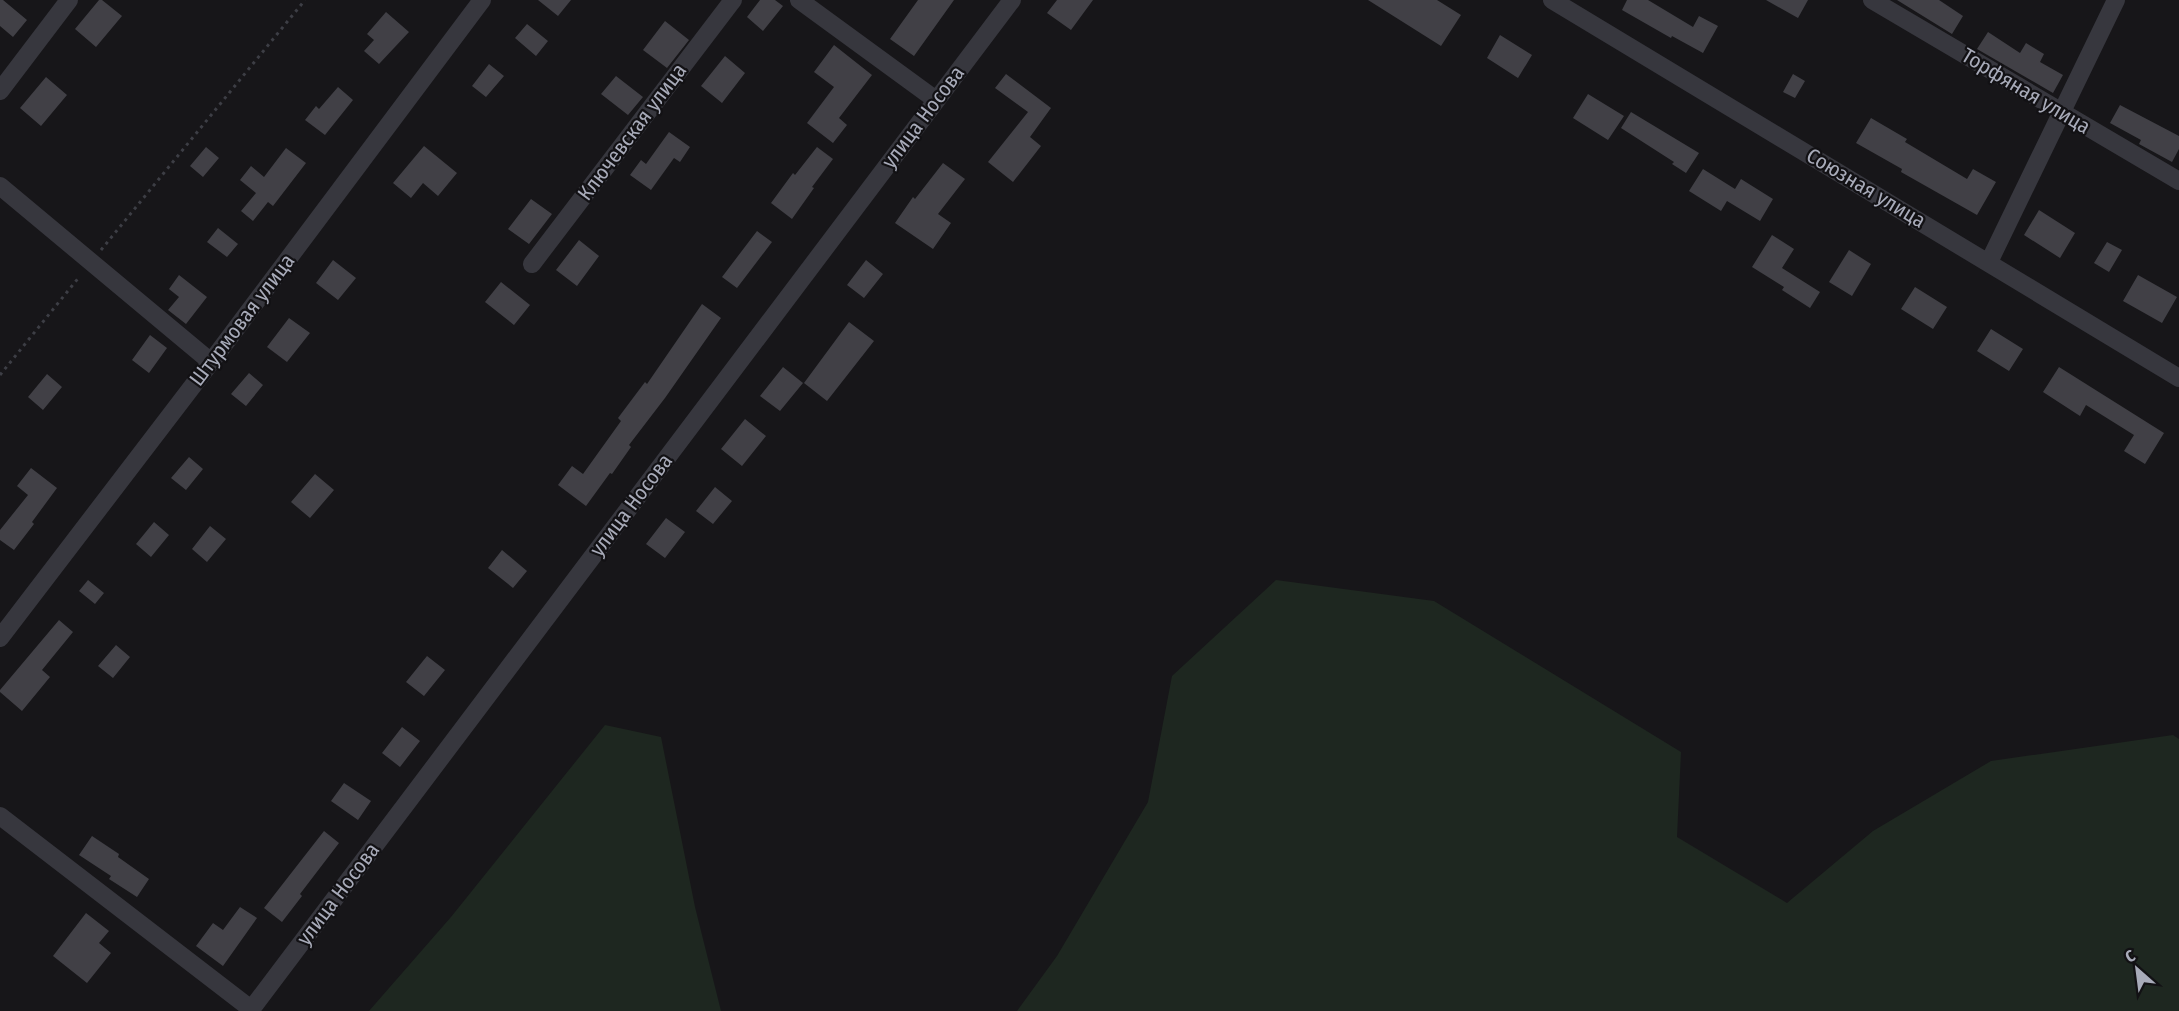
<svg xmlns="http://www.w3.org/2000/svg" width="2179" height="1011" font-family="'Fira Sans Condensed',sans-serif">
  <rect width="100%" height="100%" fill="#171619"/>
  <path fill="#1e2720" d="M1276,580L1434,601L1681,752L1677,837L1787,903L1873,831L1991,761L2173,735L2179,739V1011H1017L1057,956L1148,802L1172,676Z
    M605,725L661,737L695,907L721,1011H369L451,917Z"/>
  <path fill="#414046" d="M0,0H3L27,20L13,37L0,26Z
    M99,0H102L122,16L96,47L75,29Z
    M538,0H571L558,16Z
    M760,0H775L783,6L763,31L747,17Z
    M918,0H954L914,56L890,39Z
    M1057,0H1093L1071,30L1047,13Z
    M1368,0H1437L1461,15L1441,46Z
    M1627,0H1648L1693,27L1699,16L1718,26L1703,53L1672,36L1671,38L1622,10Z
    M1766,0H1808L1798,18Z
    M1897,0H1939L1963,16L1952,34Z
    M386,12L409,32L379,64L364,51L374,40L367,34Z
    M665,21L689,40L667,68L643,50Z
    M527,24L548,41L536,56L515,38Z
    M1988,32L2020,53L2026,43L2044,54L2040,62L2063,75L2053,93L1977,49Z
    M1500,35L1532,55L1518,78L1487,58Z
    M834,45L872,75L839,118L847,125L833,143L807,123L834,87L814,72Z
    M725,56L745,73L722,103L701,86Z
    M489,64L504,76L486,97L472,86Z
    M1006,74L1051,108L1030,137L1041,146L1013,182L988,162L1028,112L995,88Z
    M1793,74L1805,81L1795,98L1783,92Z
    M616,76L643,97L628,115L601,94Z
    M46,77L67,95L41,126L20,108Z
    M338,87L353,100L325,135L305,120L316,106L319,109Z
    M1588,94L1624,116L1608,140L1573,118Z
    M2120,105L2179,136V149L2172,162L2139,144L2141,140L2110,123Z
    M1631,112L1699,153L1686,173L1672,164L1674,162L1621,128Z
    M1871,118L1907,139L1905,142L1967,179L1973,169L1996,182L1977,215L1901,172L1902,169L1856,143Z
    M669,132L690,147L680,162L674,158L651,190L630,175L641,160L646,164Z
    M424,146L457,173L438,196L423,183L411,198L393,183Z
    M206,147L219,158L203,177L190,166Z
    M817,147L833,159L812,187L814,188L792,219L771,203L793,173L795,175Z
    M286,148L306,163L273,206L268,202L253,221L241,211L256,193L240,180L251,166L264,177Z
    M943,163L965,179L938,214L951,223L933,249L895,223L913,197L915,199Z
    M1703,169L1735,189L1741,179L1773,199L1760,221L1727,201L1721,211L1689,191Z
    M531,199L552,214L529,244L508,229Z
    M2039,210L2075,233L2060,258L2024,235Z
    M218,228L238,244L227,257L207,242Z
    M757,231L772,242L737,288L722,277Z
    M1772,235L1794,249L1782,268L1820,292L1810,308L1782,290L1784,287L1752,267Z
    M579,240L599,256L577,286L556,270Z
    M2107,242L2122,250L2109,272L2094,263Z
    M1849,250L1871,264L1852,296L1829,282Z
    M333,260L356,278L338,300L316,283Z
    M866,260L883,274L864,298L847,285Z
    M179,275L207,297L186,324L168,310L179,297L169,289Z
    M2138,275L2177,297L2162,323L2123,301Z
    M501,282L530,305L514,325L485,302Z
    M1915,287L1947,307L1933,329L1901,309Z
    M702,304L721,318L665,398L629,445L631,447L612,474L610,473L586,506L558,485L572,466L583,474L621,421L618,418L645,382L647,384Z
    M289,318L310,333L287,362L267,347Z
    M849,322L874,341L827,401L804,383Z
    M1991,329L2023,349L2009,371L1977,351Z
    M150,335L167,348L149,373L132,360Z
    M783,367L803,383L780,411L760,396Z
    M2059,367L2164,433L2145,464L2124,451L2134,435L2086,405L2080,416L2043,392Z
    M249,373L263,385L246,406L231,394Z
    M47,374L62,387L43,410L28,397Z
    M745,419L766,436L742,466L721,449Z
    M189,457L203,469L186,490L171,478Z
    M31,468L57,488L32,522L34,524L14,550L0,540V530L28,495L17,486Z
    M315,474L334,490L310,518L291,502Z
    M715,487L732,501L713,524L696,511Z
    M666,518L685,532L665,558L646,544Z
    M154,522L169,535L151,557L136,544Z
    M210,526L226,539L207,562L192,549Z
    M502,550L527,571L513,588L488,568Z
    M88,580L104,593L95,604L79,591Z
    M59,620L73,632L42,670L50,677L22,711L0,692V690Z
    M116,645L130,657L113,678L98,666Z
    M427,656L445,670L424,696L406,682Z
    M402,727L420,741L400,767L382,753Z
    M344,783L371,801L358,820L331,801Z
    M324,831L339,843L300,894L302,896L282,922L264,908Z
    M92,836L119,854L118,857L149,879L137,897L109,879L111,876L79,855Z
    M240,907L257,918L223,966L196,946L213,923L223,930Z
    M86,913L109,931L99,943L111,953L87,983L53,956Z"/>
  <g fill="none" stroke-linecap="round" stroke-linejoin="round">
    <path stroke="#3d3e45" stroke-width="3" stroke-dasharray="3 4.5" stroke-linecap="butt" d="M101,250L305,0
      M0,375L80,276"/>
    <path stroke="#37373e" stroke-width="18" d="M799,0L936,100
      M1552,0L2179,378
      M1872,0L2179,181
      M0,91L69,0
      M0,186L211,362
      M1989,262L2116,0
      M532,264L733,0
      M0,638L211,362L482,0
      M0,816L251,1009
      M250,1011L1012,0"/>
  </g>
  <g text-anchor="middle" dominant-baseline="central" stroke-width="4.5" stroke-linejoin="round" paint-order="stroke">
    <g font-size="21" fill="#a8abb9" stroke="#121114">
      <text transform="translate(2026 91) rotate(31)">Торфяная улица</text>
      <text transform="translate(923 117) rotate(-53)">улица Носова</text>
      <text transform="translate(632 132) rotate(-53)">Ключевская улица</text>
      <text transform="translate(1866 188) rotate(31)">Союзная улица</text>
      <text transform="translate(242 320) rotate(-53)">Штурмовая улица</text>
      <text transform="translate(631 505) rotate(-53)">улица Носова</text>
      <text transform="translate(338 894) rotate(-53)">улица Носова</text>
    </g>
  </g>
  <g transform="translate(2137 969) rotate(332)" stroke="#121114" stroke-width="4.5" paint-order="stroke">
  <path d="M0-4.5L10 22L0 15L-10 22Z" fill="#a8abb9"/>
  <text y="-9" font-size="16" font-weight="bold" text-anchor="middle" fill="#a8abb9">С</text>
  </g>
</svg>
